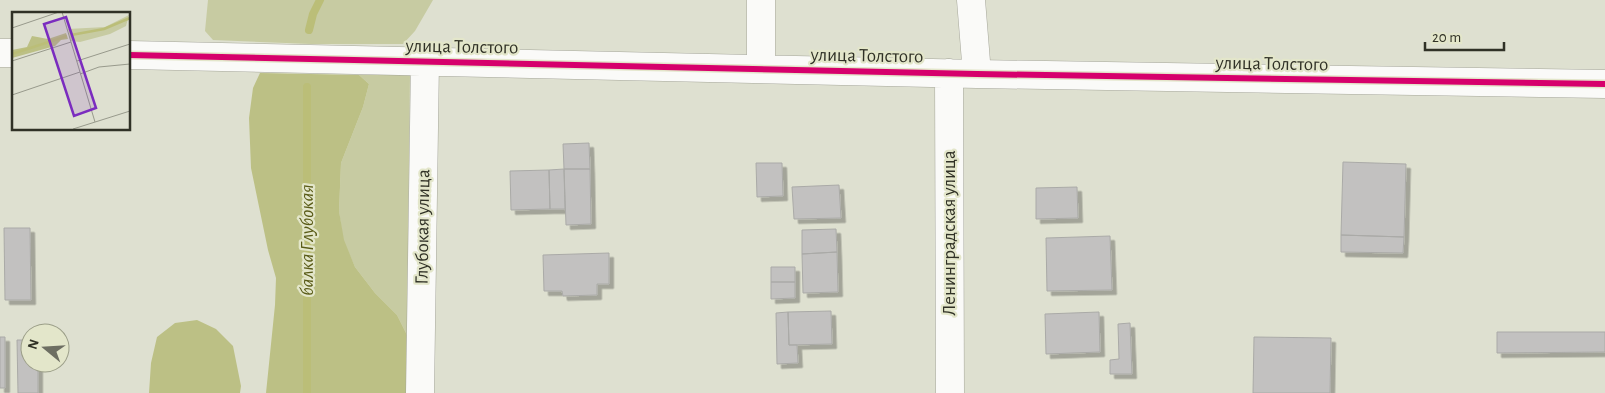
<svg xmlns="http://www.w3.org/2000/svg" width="1605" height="393" font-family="'Alegreya Sans',sans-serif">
  <defs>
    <filter id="shadow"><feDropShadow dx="4.5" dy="4.5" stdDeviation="0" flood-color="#0004"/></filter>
  </defs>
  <rect width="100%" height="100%" fill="#dee0d0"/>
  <path fill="#c7cba2" d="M208,0H433L415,31L403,44H311L213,40L205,31Z
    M359,75H410L407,335L397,315L375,293L355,267L343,240L339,211L341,163L363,107L369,84Z"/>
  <path fill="#bcc085" d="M260,73L359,75L369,84L363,107L341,163L339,211L344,240L355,267L375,293L397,315L407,335V393H266L275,305L276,278L268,250L251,168L249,118L253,88Z
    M197,320L216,329L233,346L241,386L240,393H149L151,363L157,337L175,323Z"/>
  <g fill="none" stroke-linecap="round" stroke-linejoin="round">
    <path stroke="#bbbe78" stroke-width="8" d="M309,30L313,14L320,0
      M307,87V393"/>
  </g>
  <path fill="#c2c1c0" stroke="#aaaaa7" filter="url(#shadow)" d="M589,143L590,169H564L563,144Z
    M1343,162L1406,164L1404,237L1341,235Z
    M756,163H782L783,196L757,197Z
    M564,169H590L591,224L566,225Z
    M564,169L565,209H550L549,170Z
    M549,170L550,209L511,210L510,171Z
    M839,185L841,218L794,219L792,187Z
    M1077,187L1078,218L1036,219V188Z
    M4,228H30L31,300H5Z
    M836,229L837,252L802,254V230Z
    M1341,235L1404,237L1403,253L1341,252Z
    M1110,236L1112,290L1047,291L1046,238Z
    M837,252L838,292L803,293L802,254Z
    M609,253V284H597V295L563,296L562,291H544L543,255Z
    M771,267H795V282H771Z
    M771,282H795V298L771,299Z
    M831,311L832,344L789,345L788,312Z
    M788,312L789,345H797L798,363L777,364L776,313Z
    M1099,312L1100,352L1046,354L1045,314Z
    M1130,323L1132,374H1110V360L1119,359L1118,324Z
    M1497,332H1605V352L1497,353Z
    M0,337H5V388H0Z
    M1254,337L1331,338L1330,393H1253Z
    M17,340H30V363H38V393H18Z"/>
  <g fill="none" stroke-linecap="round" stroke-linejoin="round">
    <g stroke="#a5a69a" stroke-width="29">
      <path id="minor" d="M761,0V69
        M971,0L977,74
        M0,53H14
        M129,55L977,74L1605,84
        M949,73L950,393
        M420,393L425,61"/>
    </g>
    <use href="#minor" stroke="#fafaf8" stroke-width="28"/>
    <g stroke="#e3e6ca" stroke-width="9">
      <path id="cycleway" d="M129,55L977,74L1605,84"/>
    </g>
    <use href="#cycleway" stroke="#d6006c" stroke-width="6"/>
  </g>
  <g text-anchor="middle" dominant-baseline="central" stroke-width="4.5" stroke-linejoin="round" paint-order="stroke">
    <g font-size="19" fill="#303126" stroke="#e3e6ca">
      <text transform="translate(462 47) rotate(1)">улица Толстого</text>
      <text transform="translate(867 56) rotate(1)">улица Толстого</text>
      <text transform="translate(1272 64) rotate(1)">улица Толстого</text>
      <text transform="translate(423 227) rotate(-89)">Глубокая улица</text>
      <text transform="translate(949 233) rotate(-90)">Ленинградская улица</text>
    </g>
    <g font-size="20" font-style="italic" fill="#595b17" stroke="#e3e6ca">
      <text transform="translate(307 240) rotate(-90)">балка Глубокая</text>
    </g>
  </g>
  <g transform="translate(12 12)">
    <rect width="118" height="118" fill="#dee0d0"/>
    <path d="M117,3L114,14L98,22L68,30L59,29L56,17L93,15Z" fill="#c7cba2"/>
    <path d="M54,21L56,27L49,28L43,34L0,46V38L15,35L20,24L36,27Z" fill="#bcc085"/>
    <path fill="none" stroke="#bbbe78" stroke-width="2.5" d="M59,23L92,17L118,6M0,42L55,24"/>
    <path fill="none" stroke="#989a8c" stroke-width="1" d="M50,0L83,110M0,16L47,0M0,49L59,30M65,49L118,32M68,62L87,55L118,52M0,83L68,60M61,117L118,99"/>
    <path fill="#7b2cbf" fill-opacity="0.15" stroke="#7b2cbf" stroke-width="2.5" d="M54,5L84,96L62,104L32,12Z"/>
    <rect width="118" height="118" fill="none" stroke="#303126" stroke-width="2.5"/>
  </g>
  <g transform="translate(45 348) rotate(288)"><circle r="24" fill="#e3e6ca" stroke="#9b9e88"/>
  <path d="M0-4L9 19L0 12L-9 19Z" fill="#6d6e62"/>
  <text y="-8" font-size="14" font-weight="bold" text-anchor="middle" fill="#303126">N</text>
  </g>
  <path d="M1425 42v8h79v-8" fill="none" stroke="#303126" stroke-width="2.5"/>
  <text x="1432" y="42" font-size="15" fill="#303126" stroke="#e3e6ca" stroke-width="4" paint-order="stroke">20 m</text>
</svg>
